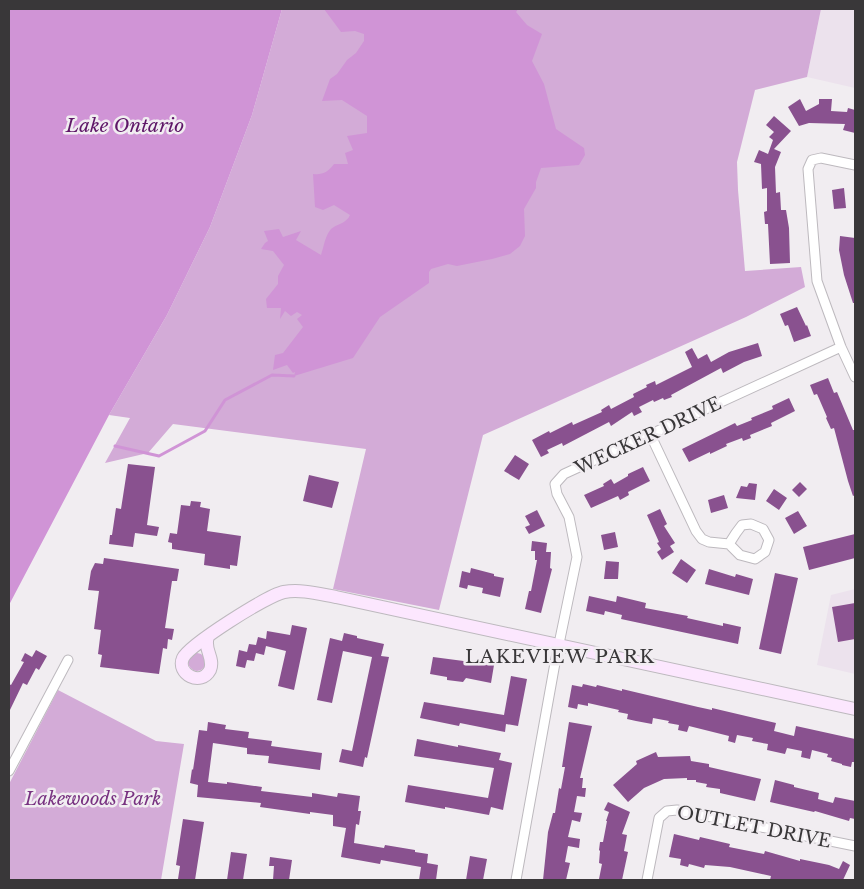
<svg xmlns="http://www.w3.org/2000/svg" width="864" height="889" font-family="'Libre Baskerville',serif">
  <rect width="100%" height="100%" fill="#f1edf1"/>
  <path fill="#ece2ed" d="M821,9H855V88L807,77Z
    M855,589V674L817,665L831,595Z"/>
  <path fill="#d3abd7" d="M282,9H821L807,77L755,90L737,162L738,190L745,271L801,267L805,287L746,317L483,435L439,610L333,589L366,449L173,424L148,453L105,463L130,418L109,415L167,315L210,227L252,115Z
    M188 662a9 9 0 1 1 18 0a9 9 0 1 1-18 0Z
    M58,690L156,741L184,744L161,880H9V784Z"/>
  <path fill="#d094d6" d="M9,9H282L252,115L210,227L167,315L109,415L9,605Z
    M324,9H518L516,12L527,25L542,34L532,61L544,84L556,129L584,148L585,155L579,165L541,168L536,182V188L524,209L525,236L520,246L510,254L492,259L457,266L448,264L431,269L429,272V283L380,317L353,358L294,376L295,372L293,373L287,365L273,370L275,355L283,353L303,327L297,319L302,315L297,312L291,316L285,311L280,319L281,308H267L266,299L278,284V276L284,265L273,251L261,249L265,243L268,241L264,231L279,229L283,237L301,231L296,240L321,255C324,246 325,236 331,229C337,224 347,223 350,215L334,205L323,210L315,207L313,174C323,175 328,172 334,164H348L345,153L353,150L347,136L367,133V116L342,100L322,101L330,79L337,74L347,60L356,53L364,41V34L355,31L341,32Z"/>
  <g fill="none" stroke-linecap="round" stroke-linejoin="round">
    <path stroke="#d094d6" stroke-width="3" d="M115,446L159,456L205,431L225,400L272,375L294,376"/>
  </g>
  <path fill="#89518f" d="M800,99L806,111L819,104V99H832L831,111L847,112L848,108L855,110V133L843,130L845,124L809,123L799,126L788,107Z
    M774,116L791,131L774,149L781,152L775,167L776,193L780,192L781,210H786L789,228L790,263L770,264L768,224H765L764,212L767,211V188L762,189L761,164L754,162L759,150L768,154L773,140L769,137L774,132L766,125Z
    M844,188L846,208L834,209L832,190Z
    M840,236L855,238V303H853L844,275L839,250Z
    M797,307L806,326L807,325L811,336L794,342L788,325L785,326L780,314Z
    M758,343L762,356L744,362L723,373L721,368L671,395L672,397L664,400L663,398L654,402L653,400L639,407L642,412L634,416L632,412L611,426L609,422L563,446L562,443L547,450L549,453L541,457L532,440L549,431L550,433L572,422L573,425L602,412L601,410L609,405L611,409L634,397L633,394L647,387L646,385L655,381L656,385L692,367L685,352L692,348L698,359L707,354L711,362L729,352Z
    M828,378L834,393L837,392L853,430H855V495L853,496L848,481L834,428L831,429L826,418L827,417L817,394L814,395L810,385Z
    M789,398L795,411L771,423L772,426L750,435L751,438L743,441L742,438L726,444L727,446L710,454V452L689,462L682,449L735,423L737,426L752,420L751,418L773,409L772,406Z
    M515,455L529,464L519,480L504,471Z
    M128,464L155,467L147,525L159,527L157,536L135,533L133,547L109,544L110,535H112L116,508L121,509Z
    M643,467L650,481L628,492L629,495L620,500L618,496L591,508L584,495L604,486L603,484L611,479L614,484L628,476V474Z
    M309,475L339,482L332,508L303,501Z
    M800,482L807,489L799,497L792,490Z
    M749,483L757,484L755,500L736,498L741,486L747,487Z
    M774,489L787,498L779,510L766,501Z
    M724,495L728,508L711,513L708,500Z
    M191,501L201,502L200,507L210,509L207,531L241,536L237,566L230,565V569L204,565L205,554L172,549V543L168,542L170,533L177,534L181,505L190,506Z
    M660,509L667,524L664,526L675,543L670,546L674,552L662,560L657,552L661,549L657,543L659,542L647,515Z
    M537,510L545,526L529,534L525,527L530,525L525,516Z
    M798,511L807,526L794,534L785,518Z
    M615,532L618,547L604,550L601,535Z
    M855,534V558L809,570L803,547Z
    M532,541L547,543L546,552H551L550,568L552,569L541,613L525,609L529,591H531L537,560H535V551H531Z
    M104,558L179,569L177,581H172L165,628L174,629L172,640L168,639L167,649L163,648L159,674L100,667L102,655L98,654L101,630L94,629L99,591L88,590L91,571L95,563L103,564Z
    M681,559L696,570L687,583L672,573Z
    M606,561L619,562L618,579H604Z
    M471,568L494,574V576L504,578L500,597L482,593L483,588L468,585L467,589L459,587L462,571L470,573Z
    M709,569L735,577L736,574L753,579L749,595L705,584Z
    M775,573L798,578L781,654L759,649Z
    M589,596L616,602L617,596L646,603L645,608L688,616L687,618L723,626V623L741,627L738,644L621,619L622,615L605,611L604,615L586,611Z
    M855,603V639L838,642L832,607Z
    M292,625L307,628L294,690L278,686L286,651L266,646L264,655L256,653L254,661L247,660L245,668L236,666L239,650L247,652L249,644L256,645L258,637L266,639L267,631L290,635Z
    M344,633L357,636V638L384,644L381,656L389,657L367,758L365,757L363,767L339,762L342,749L352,751L372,657L343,651L332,703L317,700L330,638L342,641Z
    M36,650L47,656L39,670L36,668L27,685L23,683L9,712V684L11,685L24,662L21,661L25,653L32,657Z
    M433,657L494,665L491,683L466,678L463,682L447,680V677L430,674Z
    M511,676L527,679L518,726L506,724L505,732L460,723L459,726L420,718L424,702L504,715Z
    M583,684L596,687L597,685L622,691V689L698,707L712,710V708L776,723L774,731L794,736L796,726L855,739V762H852L851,767L842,765V764L831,761L832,758L827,757L828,754L812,750L810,759L801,757L802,751L787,748L785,754L767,750L768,744L752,741L753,738L737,735L735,743L728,741L729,736L689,726L687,732L678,730L679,725L668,723L669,721L653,718L652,724L636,721L627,719L628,714L618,712L619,710L588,703V706L578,704L577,709L568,707L572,685L582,687Z
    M208,722L226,725L225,729L249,732L248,738L272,741L271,746L322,753L320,770L268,763L269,756L247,754V748L213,743L208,782L227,784V782L262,787L261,791L312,797V793L337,797L338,793L360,796L358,811H361L359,825L356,824L354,843L384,848L385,845L415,850V852L428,854L427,863L438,865L436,880H419L421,867L381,860L380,864L341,857L346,828L333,826V815L310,812V814L260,807L261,803L197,797L198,785L190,783L192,769L193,770L199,730L207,731Z
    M569,722L592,726L580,778H583L582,788H586L585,797L577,796L574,812L582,813L580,822L572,820L568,837L580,839L579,848L568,846L565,862L570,863L566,880H543L548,832L553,813H555L559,788L561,789L565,767H562Z
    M417,739L458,747V745L501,753L499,760L512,763L503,810L491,807L489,815L445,807V809L405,802L408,785L488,798L494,768L414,756Z
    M656,752L658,757L690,756L691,761L709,764V767L761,779L755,801L720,793V789L706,787L707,784L696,782V780H687V778L664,779L644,788L628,802L613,785L637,764L636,761Z
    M775,780L794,785V787L819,793L818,799L833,803L835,797L855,801V819L850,818L849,821L815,811L814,812L770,802Z
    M608,802L630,812L622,834L627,835L624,851L628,852L622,880L599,879L602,864L599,863L600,851L599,850L600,842H603L607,821H606L609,812L604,810Z
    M183,819L204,822L195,880L178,879L180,866L176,865Z
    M674,834L699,840L700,837L730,844L729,847L764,854L765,851L800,861V859L829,865L839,869L843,861L850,865L843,880H770L771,876L730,867L705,865L704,868L689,864L688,867L680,865L681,859L669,857Z
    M231,852L247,854L243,880H227Z
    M470,856L487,859L483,880H466Z
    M270,857L292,860L289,880H273L274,866H269Z"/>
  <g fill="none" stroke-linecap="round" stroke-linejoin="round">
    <g stroke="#bdb9be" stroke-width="11">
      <path id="street" d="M855,165L821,158L812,160L808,169L817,281L841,347L855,377
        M651,436L696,531L702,539L709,542L729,544L740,555L755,559L765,552L769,540L763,529L751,524L742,525L736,533L729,544
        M9,771L68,660
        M516,880L555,663L577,557L569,517L557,494L555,484L564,474L841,347
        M647,880L659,818L667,811L677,810L855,846"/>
    </g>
    <g stroke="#bdb9be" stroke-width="14">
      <path id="secondary" d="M208,637C203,649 215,658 210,670C201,687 176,674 183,658C189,645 268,595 284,592C301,589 319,594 336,597L855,709"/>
    </g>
    <use href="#street" stroke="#fff" stroke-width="9"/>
    <use href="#secondary" stroke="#fce7fe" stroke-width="12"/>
  </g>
  <g text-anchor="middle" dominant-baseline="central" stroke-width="5" stroke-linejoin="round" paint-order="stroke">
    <g font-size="18" fill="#393739" stroke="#f1edf1">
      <text transform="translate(648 436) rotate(-25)">WECKER DRIVE</text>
      <text transform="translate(754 827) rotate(11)">OUTLET DRIVE</text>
    </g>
    <g font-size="18" font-style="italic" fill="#783281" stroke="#f1edf1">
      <text x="93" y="799">Lakewoods Park</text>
    </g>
    <g font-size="19" font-style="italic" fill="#5e1667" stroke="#f1edf1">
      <text x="125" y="125">Lake Ontario</text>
    </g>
    <g font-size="19" letter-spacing="1" fill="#393739" stroke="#f1edf1">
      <text x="560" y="656">LAKEVIEW PARK</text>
    </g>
  </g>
  <rect width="864" height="889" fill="none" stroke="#393739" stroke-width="20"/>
</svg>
